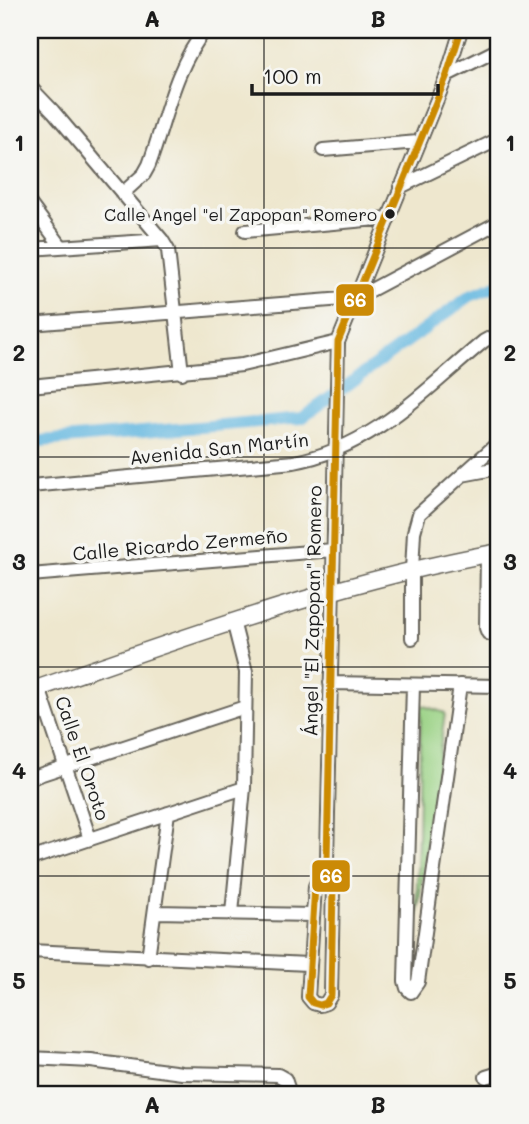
<svg xmlns="http://www.w3.org/2000/svg" width="529" height="1124" font-family="Mali,sans-serif">
  <rect width="100%" height="100%" fill="#f6f6f2"/>
  <filter id="ink" filterUnits="userSpaceOnUse"><feTurbulence type="fractalNoise" baseFrequency=".0143" numOctaves="2"/><feDisplacementMap in="SourceGraphic" scale="14" xChannelSelector="R" yChannelSelector="G"/><feConvolveMatrix kernelMatrix="1 2 1 2 8 2 1 2 1" color-interpolation-filters="sRGB"/></filter>
  <filter id="wash" filterUnits="userSpaceOnUse"><feTurbulence type="fractalNoise" baseFrequency=".00686" numOctaves="4" result="noise"/><feDisplacementMap in="SourceGraphic" scale="28" xChannelSelector="R" yChannelSelector="G"/><feGaussianBlur stdDeviation="1.57" result="paint"/><feColorMatrix in="noise" values="0 0 0 0 0 0 0 0 0 0 0 0 0 0 0 0 0 1.4 0 .05"/><feComposite in="paint" operator="in"/></filter>
  <g filter="url(#wash)">
    <rect width="100%" height="100%" fill="#eee7ce"/>
    <path fill="#9ad284" stroke="#5b7750" stroke-width="2" d="M421,705L445,713L416,925Z"/>
    <g fill="none" stroke-linecap="round" stroke-linejoin="round">
      <path stroke="#64b7e0" stroke-width="12" d="M30,442L302,418L470,296L499,285"/>
    </g>
  </g>
  <g filter="url(#ink)">
    <g fill="none" stroke-linecap="round" stroke-linejoin="round">
      <g stroke="#66635a" stroke-width="16">
        <path id="street" d="M447,75L499,49
          M30,87L53,111L162,240L168,250L182,373
          M323,150L418,142
          M400,187L499,139
          M122,194L144,174L149,165C166,119 174,69 205,30
          M30,204L61,246
          M245,231L388,218
          M30,249L162,240
          M30,324L356,298L499,222
          M30,386L242,365L338,342
          M462,475L499,468
          M30,486L294,462C372,448 425,390 484,341L499,333
          M487,554L486,628L488,633L499,637
          M30,575L333,550
          M412,638V570L414,532L419,514L499,442
          M330,683L499,686
          M413,685L405,981L407,988L411,992L418,982L460,685
          M39,688L90,839
          M30,778L245,707
          M30,859L244,788
          M327,860L315,886L308,997L313,1003L320,1005L326,1003L331,995L333,886L327,860L338,342L447,75L461,30
          M155,912L313,915
          M232,913L244,788L246,672L233,621
          M30,951L308,964
          M148,958L168,813
          M498,1022L499,1018
          M30,1058L91,1061L182,1073L278,1075L285,1079L290,1094
          M486,1077L499,1073"/>
      </g>
      <g stroke="#66635a" stroke-width="19">
        <path id="secondary" d="M30,691C184,638 338,581 499,552"/>
      </g>
      <use href="#street" stroke="#fff" stroke-width="12"/>
      <use href="#secondary" stroke="#fff" stroke-width="16"/>
      <g stroke="#f6f6f2" stroke-width="12">
        <path id="bus-1" d="M327,860L315,886L308,997L313,1003L320,1005L326,1003L331,995L333,886L327,860L338,342L447,75L461,30"/>
      </g>
      <use href="#bus-1" stroke="#cb8a06" stroke-width="7"/>
    </g>
  </g>
  <path fill="none" stroke="#1c1c1c" stroke-width="2" stroke-opacity="0.55" d="M264,30V1094M30,248H499M30,457H499M30,667H499M30,876H499"/>
  <circle fill="#1c1c1c" stroke="#f6f6f2" stroke-width="2.5" cx="390" cy="214" r="6"/>
  <g text-anchor="middle" dominant-baseline="central" stroke-width="7" stroke-linejoin="round" paint-order="stroke">
    <g font-size="17" fill="#1c1c1c" stroke="#f6f6f2" text-anchor="end">
      <text x="377" y="214">Calle Angel "el Zapopan" Romero</text>
    </g>
    <g font-size="19" fill="#1c1c1c" stroke="#f6f6f2">
      <text transform="translate(219 448) rotate(-6)">Avenida San Martín</text>
      <text transform="translate(180 544) rotate(-5)">Calle Ricardo Zermeño</text>
      <text transform="translate(312 611) rotate(-89)">Ángel "El Zapopan" Romero</text>
      <text transform="translate(83 758) rotate(71)">Calle El Oroto</text>
    </g>
  </g>
  <g stroke="#f6f6f2" stroke-width="2.5">
    <rect x="335" y="283" width="40" height="34" rx="7" fill="#cb8a06"/>
    <rect x="311" y="859" width="40" height="34" rx="7" fill="#cb8a06"/>
  </g>
  <g font-size="19" text-anchor="middle" font-weight="bold" fill="#fff">
    <text x="355" y="307">66</text>
    <text x="331" y="883">66</text>
  </g>
  <rect width="529" height="1124" fill="none" stroke="#f6f6f2" stroke-width="77"/>
  <path d="M252 84v10h186v-10" fill="none" stroke="#1c1c1c" stroke-width="3.5"/>
  <text x="263" y="84" font-size="21" fill="#1c1c1c" stroke="#f6f6f2" stroke-width="5" paint-order="stroke">100 m</text>
  <rect x="38" y="38" width="452" height="1048" fill="none" stroke="#1c1c1c" stroke-width="2.5"/>
  <g font-size="23" text-anchor="middle" font-weight="bold" fill="#1c1c1c">
    <text x="152" y="27">A</text>
    <text x="378" y="27">B</text>
    <text x="19" y="151">1</text>
    <text x="510" y="151">1</text>
    <text x="19" y="361">2</text>
    <text x="510" y="361">2</text>
    <text x="19" y="570">3</text>
    <text x="510" y="570">3</text>
    <text x="19" y="779">4</text>
    <text x="510" y="779">4</text>
    <text x="19" y="989">5</text>
    <text x="510" y="989">5</text>
    <text x="152" y="1113">A</text>
    <text x="378" y="1113">B</text>
  </g>
</svg>
